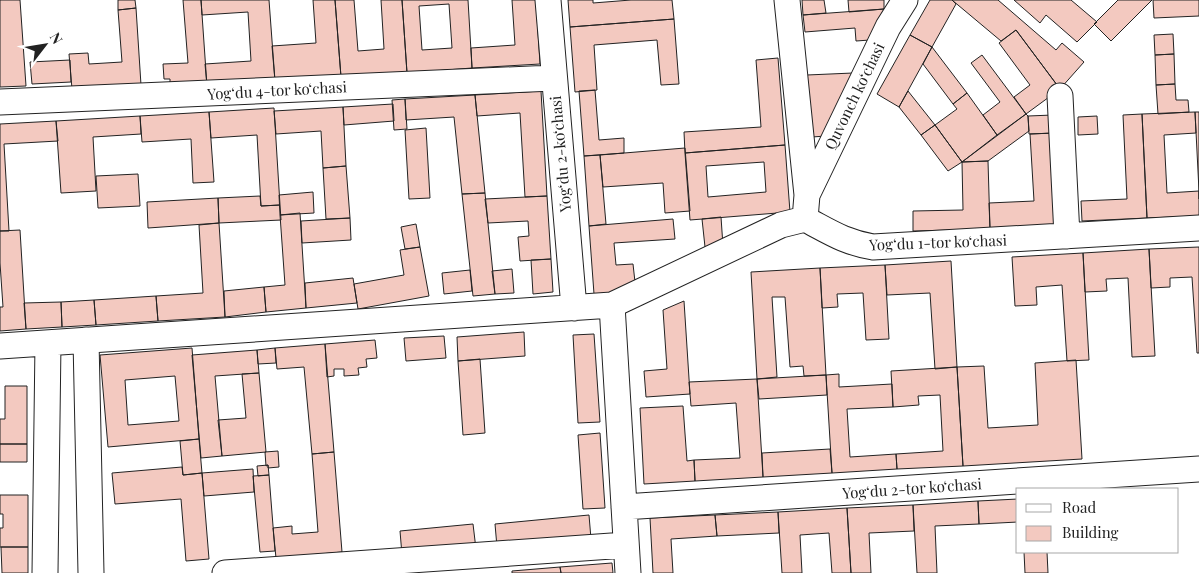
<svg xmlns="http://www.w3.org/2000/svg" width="1199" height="573" font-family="'Playfair Display',serif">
  <rect width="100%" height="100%" fill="#fff"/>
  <path fill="#f3c9c0" stroke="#222" fill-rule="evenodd" d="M0,0H20L26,86L0,87Z
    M118,0H135L136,8L118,10Z
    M183,0H201L207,86L170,88V79H164L163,64L188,63Z
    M201,0H269L275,81L207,86L205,64L251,61L248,12L202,15Z
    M313,0H335L341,77L275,81L272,46L316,43Z
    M335,0H354L358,51L384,49L381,0H402L407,73L341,77Z
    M402,0H468L472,68L407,73ZM449,4L452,48L422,50L419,6Z
    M512,0H536L540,64L472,68L471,48L515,45Z
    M568,0H593V3L631,0H672L674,19L570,27Z
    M802,0H824L826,13L803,15Z
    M848,0H884V9L849,12Z
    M930,0H952L956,4L932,47L910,35Z
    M952,0H998L1056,50L1062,43L1084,62L1060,89L1016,30L1001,41Z
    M1014,0H1071L1097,22L1077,42L1046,15L1040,23Z
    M1118,0H1152L1111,41L1094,24Z
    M1153,0H1199V16L1154,18Z
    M136,8L141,85L72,89L69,54L88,53L89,64L122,62L118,10Z
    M884,9L870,40L856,41L855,28L805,32L803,15Z
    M674,19L679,84L661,85L657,40L594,45L597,90L575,92L570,27Z
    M1016,30L1060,89L1026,114L1014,97L1030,85L999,43Z
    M1173,34L1174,54L1155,55L1154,35Z
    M910,35L932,47L899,107L877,94Z
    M932,47L967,93L953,104L923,64Z
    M1174,54L1175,84L1156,85L1155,55Z
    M982,55L1026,114L997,135L983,115L1000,102L971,63Z
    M778,58L785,145L685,153L684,132L761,127L756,60Z
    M70,60L71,82L32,84L30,62Z
    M853,73L826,136L812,137L807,75Z
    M1175,84L1176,100H1188L1189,112L1158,114L1156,85Z
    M595,90L599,140L624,138V153L584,156L579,91Z
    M541,91L547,196L525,197L520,113L477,116L475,95Z
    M908,91L935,125L921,135L899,107Z
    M967,93L997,135L962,162L935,125L957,109L953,104Z
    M475,95L485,193L462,194L454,117L406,120L405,99Z
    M405,99L407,129L394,130L392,100Z
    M393,104L394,121L344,125L343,107Z
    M343,107L346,166L323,168L321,131L276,134L274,111Z
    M274,108L280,205L261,206L257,135L211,138L209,112Z
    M209,112L214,182L193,183L191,139L142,142L140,116Z
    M1195,112L1196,133L1164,135L1167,193L1199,191V216L1147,218L1142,114Z
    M1195,112H1199V199V191Z
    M1026,114L1028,116L1029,131L988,161L962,162Z
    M1142,114L1147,218L1082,221L1081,201L1127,199L1123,115Z
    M1053,115L1054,133L1029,134L1028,116Z
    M140,116L141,134L93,137L96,191L61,193L56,121Z
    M1097,116L1098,134L1078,135V117Z
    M56,121L58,141L4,144L9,231H0V124Z
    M935,125L962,162L948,171L921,135Z
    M426,128L430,198L409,199L405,130Z
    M1054,133L1058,227L990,229L989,203L1034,201L1030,134Z
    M785,145L790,212L690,220L685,153ZM764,162L766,192L708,197L706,166Z
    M685,148L690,211L665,213L663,183L603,187L600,155Z
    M600,155L606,224L589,226L584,156Z
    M988,161L990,229L913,231V211L963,210L962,162Z
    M346,166L350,218L326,219L323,168Z
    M138,174L140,206L98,208L96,176Z
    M313,192L314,213L280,215L279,195Z
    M485,193L495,294L473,296L462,194Z
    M260,196L261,206L280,205L281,220L219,223L218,198Z
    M547,196L551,259L520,261L518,237L529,236L528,221L488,223L485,199Z
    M218,198L219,223L148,228L147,202Z
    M300,213L306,308L266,312L264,287L285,285L280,215Z
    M721,217L723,246L705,247L702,219Z
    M350,218L351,240L302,243L301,221Z
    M673,219L675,239L614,243L616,265L633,264L635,282L620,292L594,294L589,226Z
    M219,223L225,317L158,321L156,296L203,293L199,225Z
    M416,224L420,247L405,249L401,227Z
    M20,230L26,329L0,331V307H3L0,263V231Z
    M420,247L429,296L358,309L354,284L404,275L400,250Z
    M1199,247V353H1197L1192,277L1170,278V287L1151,288L1149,249Z
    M1149,249L1155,356L1132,357L1128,278L1106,279L1107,291L1085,292L1083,253Z
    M1083,253L1089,360L1067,361L1062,285L1036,287L1037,305L1015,306L1012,257Z
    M551,259L553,292L533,294L531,260Z
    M951,261L957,367L935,369L930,293L887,295L885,265Z
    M885,265L889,339L866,340L863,293L837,294L838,307L822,308L820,268Z
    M820,268L826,375L804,376L803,366L790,367L785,297H772L777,377L757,379L751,272Z
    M512,269L514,293L495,294L492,271Z
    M470,270L472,291L444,294L442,273Z
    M353,278L357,303L306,308L305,283Z
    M264,287L266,312L225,317L224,291Z
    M156,296L158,321L96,325L94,300Z
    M94,300L96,325L62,327L61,302Z
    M684,301L690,394L646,397L644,371L667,369L663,310Z
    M61,302L62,327L26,329L24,303Z
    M524,332L525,356L458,361L457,337Z
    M594,334L600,422L578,423L573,335Z
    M444,336L446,358L406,361L404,338Z
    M375,340L377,358L366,359L367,367L358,368L359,375L344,376V369H334V376L327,377L325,344Z
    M325,344L334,452L312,454L304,367L277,369L275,348Z
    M192,348L199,439L108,447L100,355ZM175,376L179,421L128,425L125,380Z
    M275,348L276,363L258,364L257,350Z
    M257,350L259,373L215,376L222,456L201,458L192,355Z
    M480,359L485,433L463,435L458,361Z
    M1076,360L1082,459L963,466L957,367L984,366L988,428L1038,425L1035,363Z
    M957,367L963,466L897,469L896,454L943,451L940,395L918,396L919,405L893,407L891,371Z
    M259,373L266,452L222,456L218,420L246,418L242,374Z
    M839,374V387L892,384L893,407L847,409L850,457L896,454L897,469L832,473L826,375Z
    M826,375L827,395L759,399L757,379Z
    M757,379L763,477L695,481L694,460L740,458L736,403L691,406L689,382Z
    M5,386H27V444H0V419H5Z
    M683,406L687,461L694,460L695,481L644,484L640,408Z
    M600,433L605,508L583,509L578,435Z
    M199,439L202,473L183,475L180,441Z
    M0,444H27V462H0Z
    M830,449L832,473L763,477L762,453Z
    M278,451L279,467L268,468V465L266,466L265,452Z
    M334,452L342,552L276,558L273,528L292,526V534L318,532L312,454Z
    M268,465L269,475L258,476L257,466Z
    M182,467L183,475L202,473L209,559L186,561L181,499L115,504L112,473Z
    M253,469L254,492L204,496L202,473Z
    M269,475L275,551L260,552L253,476Z
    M0,495H28V547H0V528H3V514H0Z
    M1018,499V522L979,524L978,501Z
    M978,501L979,524L935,526L937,573H917L913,505Z
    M913,505L914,531L869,533L871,573H851L847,508Z
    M847,508L851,573H832L829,533L800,535L802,573H782L778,512Z
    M778,512L779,533L717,536L715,515Z
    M589,515L591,539L497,547L495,524Z
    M715,515L717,536L671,539L673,573H653L650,518Z
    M473,524L476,549L402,555L400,531Z
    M1,547H28V573H2Z
    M1024,552H1047L1048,573H1025Z
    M612,563L613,573H561L560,567Z
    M560,567L561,573H512V571Z"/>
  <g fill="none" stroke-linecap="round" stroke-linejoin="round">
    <g stroke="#222" stroke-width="27">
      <path id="minor" d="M548,0L574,308
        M787,0L807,195L805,219
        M1060,96L1067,236
        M0,102L553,78
        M807,195L888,27L905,0
        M612,305L628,573
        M86,340L91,573
        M0,346L612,305L781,225L805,219C830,232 844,242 873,247L1199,228
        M624,507L1199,469
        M45,573L48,343
        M225,573L626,545"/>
    </g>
    <use href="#minor" stroke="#fff" stroke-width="25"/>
  </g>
  <g text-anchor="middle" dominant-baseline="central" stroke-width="4" stroke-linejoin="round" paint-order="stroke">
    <g font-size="15" fill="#222" stroke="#fff">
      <text transform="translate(277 90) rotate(-3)">Yogʻdu 4-tor koʻchasi</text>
      <text transform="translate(854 96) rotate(-64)">Quvonch koʻchasi</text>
      <text transform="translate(560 154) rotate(-95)">Yogʻdu 2-koʻchasi</text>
      <text transform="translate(938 242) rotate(-2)">Yogʻdu 1-tor koʻchasi</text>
      <text transform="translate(912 488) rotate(-4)">Yogʻdu 2-tor koʻchasi</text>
    </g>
  </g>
  <rect x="1016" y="488" width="162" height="65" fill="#ffffff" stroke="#a7a7a7"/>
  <rect x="1026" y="504" width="25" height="8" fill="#ffffff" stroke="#a7a7a7"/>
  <text x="1062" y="513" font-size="15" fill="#222222">Road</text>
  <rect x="1026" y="526" width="25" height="15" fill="#f3c9c0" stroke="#a7a7a7"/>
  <text x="1062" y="538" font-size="15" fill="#222222">Building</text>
  <g transform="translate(45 45) rotate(59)" stroke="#ffffff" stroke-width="4" paint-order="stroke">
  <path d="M0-4L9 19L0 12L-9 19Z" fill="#222222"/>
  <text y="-8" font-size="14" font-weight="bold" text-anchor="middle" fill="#222222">N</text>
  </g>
</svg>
